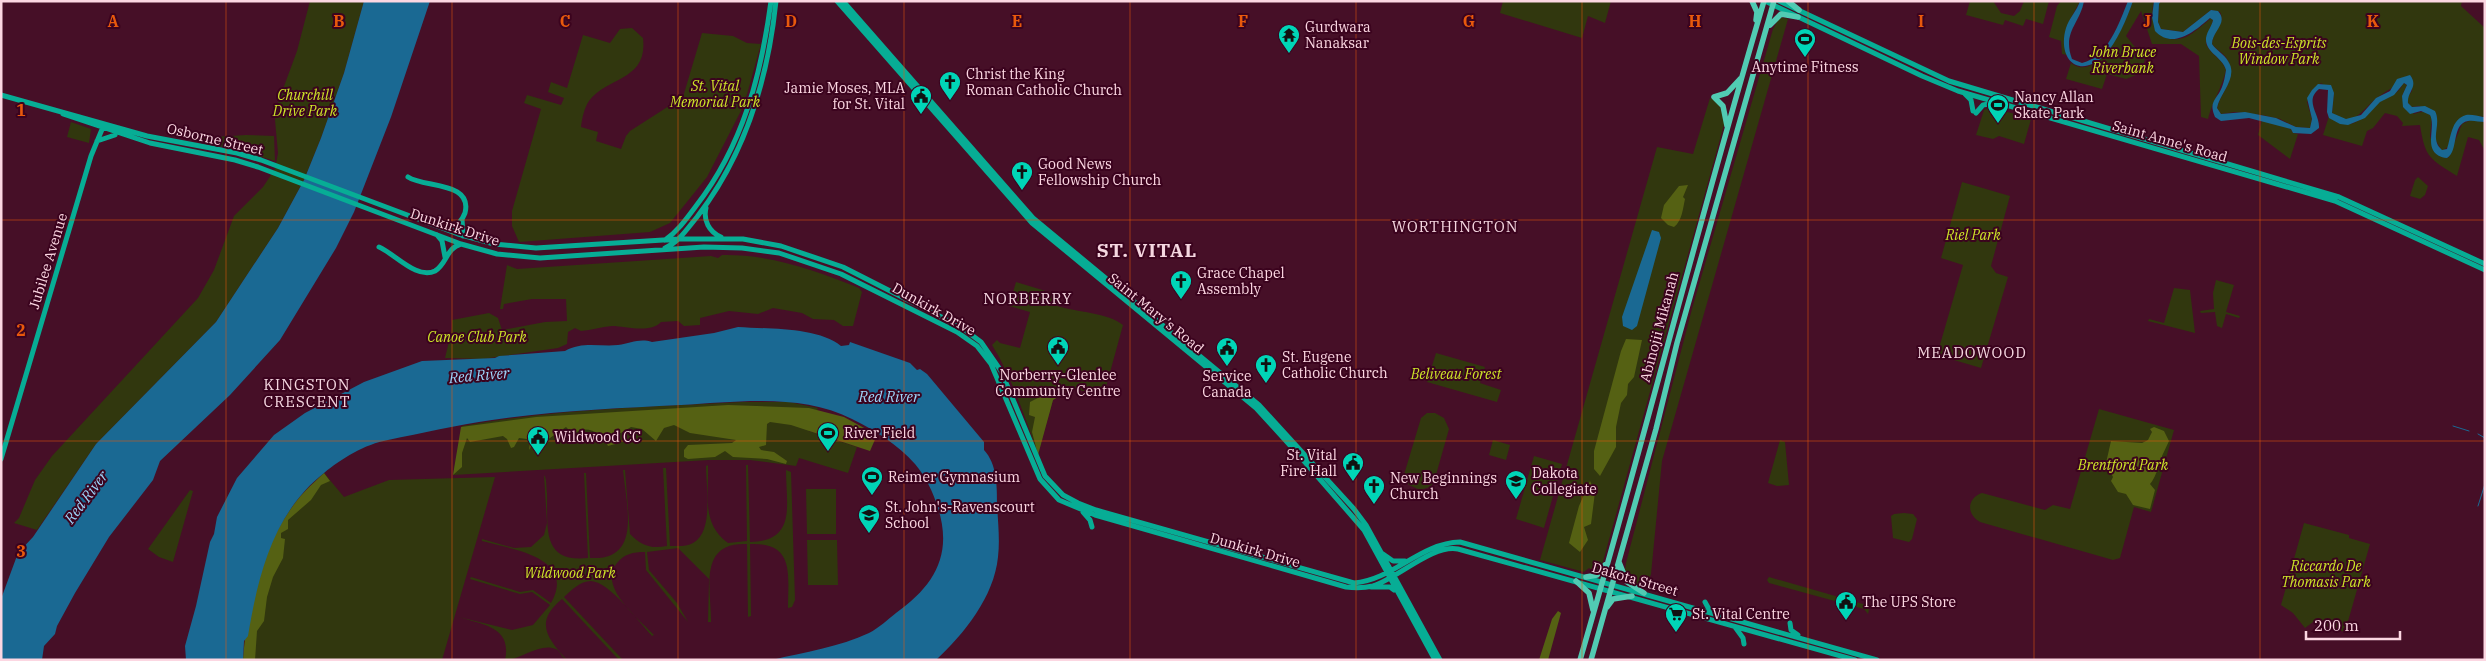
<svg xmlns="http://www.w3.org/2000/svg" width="2486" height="661" font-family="'IBM Plex Serif',serif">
  <rect width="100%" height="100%" fill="#460f27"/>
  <path fill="#31370e" d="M310,1H364L344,73L321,138L304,180L278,228L216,322L96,444L37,530L14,523L19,518L35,480L52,456L198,298L214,270L234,216L263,187L275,169L278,153L275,120L276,108L297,51Z
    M1503,1H1611L1605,23L1588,16L1582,38L1500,13Z
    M1970,1H1993L2001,13L2014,16L2020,11L2024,1H2049L2043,24L2026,19L2023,26L2005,20L2003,25L1966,15Z
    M2061,1H2080L2071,18L2067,55L2062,54L2061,41L2049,37L2057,6Z
    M2133,1H2154C2148,23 2160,47 2186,37C2194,33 2204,24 2211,18L2213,20L2206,44C2211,55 2222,58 2226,70C2222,88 2212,102 2208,119L2201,117L2199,56L2181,44H2152L2141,11L2126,36L2145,59L2141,73L2126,79L2107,74L2102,89L2066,79L2071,63C2099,84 2126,21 2133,1Z
    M2161,1H2462L2461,6L2485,28V117L2468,115L2452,131L2448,147L2442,151L2435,139L2437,116L2419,106L2411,107L2408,103V96L2412,91V77C2401,83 2387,90 2378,97C2363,108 2353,131 2332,113L2334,93L2321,83L2307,102L2312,119L2310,128L2296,127L2280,119L2262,115L2235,112L2221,114L2217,108C2221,91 2237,80 2228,61C2225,53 2216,50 2212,44C2212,31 2226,25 2220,12L2211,10L2183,32L2161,29L2158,22L2159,4Z
    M1780,17L1788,19L1662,461L1651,574L1646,588L1630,581L1625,570L1626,563L1692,309L1773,29Z
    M632,28L643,38C648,81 608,76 589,101C584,108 582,119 581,127L598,132L596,141L621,149L626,136L630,131L683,97L702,33L733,36L747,43L761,44L744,105L707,177L670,223L650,232L519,242L512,226V211L541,109L524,103L527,95L561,105L564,98L548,92L551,82L567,88L583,35L610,43L620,29Z
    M2403,83L2407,85L2402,96L2414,114C2421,111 2428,111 2432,117L2430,136L2436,152L2448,158L2462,124L2471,120L2485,122V151L2479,140L2468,137L2457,176C2430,159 2425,158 2420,125L2402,126L2403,123L2397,116L2385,113L2373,128L2367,131L2362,146L2323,135L2329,116L2351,124C2370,117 2369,109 2382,100C2391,95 2399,94 2403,83Z
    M1710,98L1718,102L1725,121L1602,565L1594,571L1589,568L1584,572L1540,560L1657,147L1693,154Z
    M1991,107L2031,119L2024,144L1999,136L1993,139L1976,135L1984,110Z
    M2262,120L2291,129L2293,133L2298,134L2290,159L2258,135Z
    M71,122L91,129L89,143L67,137Z
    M246,135L274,136L275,161L243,151L199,142V138Z
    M2418,177L2428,186L2425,195L2420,199L2410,196L2415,180Z
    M1962,182L2010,196L1991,266L1996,273L2008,277L1981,368L1937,355L1963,265L1941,258Z
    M722,255C770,254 815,270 859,288L862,292L853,326H843L834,320L813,319L802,313L773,308L758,314L729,311L700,318V325L684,326L678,321L661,322C650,334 625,326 612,326C601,327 592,330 581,331L575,328L568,332L567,344L558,348L483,359L445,358L452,329V320L489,313L498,318L502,330L545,322L567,321L566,299H532L504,304L503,309H500L507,265L517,269L711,256L718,258Z
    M2216,280L2234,285L2226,312L2240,316L2239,318L2226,314L2222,328L2217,326L2215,312L2201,313L2200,311L2214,309L2213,293Z
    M1016,282L1059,295L1057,306C1076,312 1109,313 1123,325L1106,387L1095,395L1073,388L1053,400L1038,453C1024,416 1013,379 992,345L997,340L1000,343L1020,348L1030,312L1009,306Z
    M2174,288L2190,290L2195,333L2148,321L2149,319L2164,323Z
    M1436,353L1485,367L1480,383L1501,390L1497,402L1427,382Z
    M742,402H789L818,408L809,431L857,447L848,473L799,458L796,466L750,460H709L453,475L462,426C554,409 649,407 742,402Z
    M2099,409L2174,430L2151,512L2134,507L2120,558L2113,560L1980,522C1966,514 1967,498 1982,493L2045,510L2053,505L2070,509Z
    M1427,413H1435L1444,418L1449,429L1434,482L1430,487L1420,490L1409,485L1403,478L1421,418Z
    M1493,440L1510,445L1506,460L1489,455Z
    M1780,440L1785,442L1789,485L1777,486L1768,483Z
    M1534,456L1562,464L1544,528L1516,519Z
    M708,465C709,496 701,523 728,543L747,541L746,465H748L750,542C797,541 786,505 786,470L791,472L795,600L792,607L788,608C788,574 795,542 750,544L751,616L748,617L747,544C698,542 711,588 711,622H708L709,579L678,548L647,552L649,570L677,603L688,622L646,570L645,552C633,552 624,554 617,563C597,586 639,619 654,635L652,636C639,622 610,582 591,581C580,581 572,590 564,597L623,660H619L562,599C534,622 547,638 567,660C562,658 561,652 556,649C540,642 520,660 505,660C512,627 484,625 459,617L512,630L533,625L550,605L532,592L520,594L470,579L471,577L520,592L533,590L551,603C577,557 511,549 482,541V539L514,548L531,547L544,535L547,523L544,475C547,478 546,487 547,493C548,528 541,563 588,558L584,473H586L590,558C643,561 626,505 623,470H625L630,534C642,546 651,549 667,546L663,468H666L670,546C677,546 687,547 693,543C714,532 706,487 706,466Z
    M324,473L344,497L389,480L495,477L442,660H243L254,596L289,511Z
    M806,489H836V534H807Z
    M190,490L193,491L173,562L159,557L148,549Z
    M1904,513L1913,514L1917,519L1912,539L1909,542L1893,538L1891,516L1894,514Z
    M2304,523L2349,535V538L2370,544L2345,632L2326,626L2317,619L2305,628L2293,613L2281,605Z
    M807,540H837L838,585H808Z
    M1769,577L1870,606L1868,614L1864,609L1769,583L1767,580Z"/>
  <path fill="#556113" d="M1688,185L1683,197L1685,199C1683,208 1682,221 1674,227L1668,225L1661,218L1664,205L1679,186Z
    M1626,339L1642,340L1634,377L1628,384L1627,395L1621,403L1616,427V447L1600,476L1594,469V451L1621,351Z
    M1061,386L1065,390L1073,388L1053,400L1038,455L1032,432L1035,417L1029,415L1030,402Z
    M728,405L809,408L844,417L877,435L870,451L791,425L770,422L767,424L766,445L759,447L761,450L774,452L787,461L786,464L767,459L733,457L725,451L715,457L688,459L684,457V450L688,445L732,443L736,440L690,433L674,425L664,428L656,441L642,429L631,427L619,434V443L608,446C603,433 584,423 573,435L574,439L567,440L571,432L566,427L547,440L536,438L529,450L530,442L527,439L519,438L514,447L511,448L507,439L503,436L470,442L467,438L462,453V467L453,475L461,427L536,417Z
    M2154,427L2164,431L2169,441L2162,456V463C2156,470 2156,477 2150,484L2155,490L2150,509L2133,505L2126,494L2118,492L2111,481L2113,477L2106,463L2111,441L2142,443L2148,440L2152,432L2150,429Z
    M324,473L330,481L321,485L311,500L288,520V529L281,533V538L285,539L283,558L273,577L267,597L264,621L257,631L255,660H243C246,613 262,549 290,510C299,496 311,485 324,473Z
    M1590,481L1595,492L1591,524L1584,527L1588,540L1580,552L1569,543L1579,506Z
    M1558,611L1561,613L1548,660H1539L1552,619Z"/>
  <path fill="#1a6993" d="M364,1H430L391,117L354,212L336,248L280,340L230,395L160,461L153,480L109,537L75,593L57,626L55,634L44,646L42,660H1V599L18,553L33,537L96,444L216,322L278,228L304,180L321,138L344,73Z
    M2080,1H2084C2080,24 2062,32 2072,59L2082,63C2108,57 2119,23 2128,1H2133C2127,18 2117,43 2104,56C2078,80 2057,58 2066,28C2069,18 2077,11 2080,1Z
    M2154,1H2161L2159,4L2158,22L2161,29L2183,32L2211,10L2218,11C2229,23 2212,31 2212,44C2216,50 2224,54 2228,61C2239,77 2220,93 2217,108L2221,114L2245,112L2276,118L2296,127L2310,128L2312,119L2307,98L2312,90L2318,84L2331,85L2334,93L2332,113L2346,119L2361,115L2376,98L2390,91L2397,79L2410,75C2419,87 2407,91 2408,103L2412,107L2425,106L2435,111C2442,125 2429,139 2442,150L2447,149C2451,138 2451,119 2466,115C2471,114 2478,116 2483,117H2485V122C2479,122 2473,120 2468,121C2451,124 2459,151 2447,158C2420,154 2437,128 2430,115L2421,111L2410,114L2403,107L2402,96L2407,85L2404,83L2394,95L2380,102L2365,118L2348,125L2340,124L2329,118L2327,112L2328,90L2319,89C2304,101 2320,114 2319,128L2311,134L2293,133L2291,129L2249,118L2221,121L2215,117C2208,101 2217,100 2222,87C2224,82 2225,76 2226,70C2222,56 2205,53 2206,38C2207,31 2212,26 2213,20L2210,18C2195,31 2173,50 2155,31L2152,17Z
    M1652,230L1659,232L1661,238L1637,326L1632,330L1623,326L1622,317Z
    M738,327C767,329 818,327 841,346L849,345L850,342L910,363L917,370L920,369L927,374L984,442V450C997,464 997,486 997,504C998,522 1000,540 998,557C994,597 964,634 936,660H772C804,652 840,647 869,633C879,628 888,619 896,613C934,586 953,555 938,508C933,492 926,477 915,464C897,444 876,431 852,419C801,393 737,402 681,405C619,408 554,411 492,420C457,425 422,433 388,440C365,444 341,459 324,473C273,513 258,576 248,636L244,641L243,660H186L185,646L196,606L210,542L214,534L217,517L237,478L274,435L305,413L364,382L422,361L495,358L499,356L565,351C582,341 600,347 618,345C631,343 640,338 652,342L714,333Z"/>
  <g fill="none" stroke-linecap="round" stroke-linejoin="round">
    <path stroke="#1a6993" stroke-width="1" d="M2453,426L2469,431
      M2478,434L2485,438
      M2478,506L2485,484"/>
    <path stroke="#07ad95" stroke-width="5" d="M837,1L1032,223L1256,408L1297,453L1364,530L1435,660
      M843,1L1033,218L1259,405L1354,509L1366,525L1440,660
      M1765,1L1922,76L1958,91L2335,201L2485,270
      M1779,1L1949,81L2339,197L2485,264
      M1965,94L1971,100L1973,111
      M1,95L147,136L237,153L261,160L458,234L494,244L536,248L679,239H743L781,246L843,267L961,327L981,342L1001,371L1045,476L1063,495L1078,503L1096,510L1354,583C1393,580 1420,543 1460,542L1877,660
      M1976,113L1983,105L1994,103
      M63,114L150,143L235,160L258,167L461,244L497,254L540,258L704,247L742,248L779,253L841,274L957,332L977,346L991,364L1040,479L1059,500L1095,515L1346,587C1355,588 1364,588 1373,586C1398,578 1433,544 1458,549L1855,660
      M97,141L115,135
      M408,177C424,188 473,181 465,213C462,221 456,227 449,230
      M706,208C703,220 709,232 721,237
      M462,219L463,236
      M437,235L442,241L445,257
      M665,240C678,231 687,218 696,206C743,145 761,76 771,1
      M379,247C395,254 417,280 435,271C447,264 446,248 461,244
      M665,248C679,242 687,229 697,217C746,154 768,79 776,1
      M1,459L91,156L103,127
      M1083,512L1090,520L1092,527
      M1383,554L1393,561H1405
      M1371,587H1390L1394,590
      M1705,602L1710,611
      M1790,623L1791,630L1798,635
      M1735,627L1743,638L1744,644"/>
    <path stroke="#51cbb3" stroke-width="5.5" d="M1752,1L1757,12L1756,20
      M1788,1L1799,10
      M1770,25L1781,14L1798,17
      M1714,97L1727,93L1740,79
      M1714,97L1723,106L1727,126
      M1619,562L1627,582L1644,593
      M1586,577L1597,575L1605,565
      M1576,581L1589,593L1593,610
      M1607,607L1613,599L1632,596
      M1580,660C1644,441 1699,220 1764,1
      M1591,660L1656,429L1677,343L1774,1"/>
  </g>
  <path fill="none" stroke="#e8590c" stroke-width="1" stroke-opacity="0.55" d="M226,1V660M452,1V660M678,1V660M904,1V660M1130,1V660M1356,1V660M1582,1V660M1808,1V660M2034,1V660M2260,1V660M1,220H2485M1,441H2485"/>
  <defs>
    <g id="temple-pin" transform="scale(1.125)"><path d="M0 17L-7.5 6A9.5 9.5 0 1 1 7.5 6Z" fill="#00d5b7" stroke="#3b031e"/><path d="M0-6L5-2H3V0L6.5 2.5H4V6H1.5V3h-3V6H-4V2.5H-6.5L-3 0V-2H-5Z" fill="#111"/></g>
    <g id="stadium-pin" transform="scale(1.125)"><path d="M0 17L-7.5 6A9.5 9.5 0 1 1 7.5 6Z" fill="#00d5b7" stroke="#3b031e"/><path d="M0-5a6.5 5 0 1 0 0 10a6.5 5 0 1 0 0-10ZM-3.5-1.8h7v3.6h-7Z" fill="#111"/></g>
    <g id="church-pin" transform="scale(1.125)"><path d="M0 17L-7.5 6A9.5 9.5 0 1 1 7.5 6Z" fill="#00d5b7" stroke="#3b031e"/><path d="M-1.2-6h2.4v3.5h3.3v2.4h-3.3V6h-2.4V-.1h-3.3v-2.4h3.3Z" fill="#111"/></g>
    <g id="civic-pin" transform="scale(1.125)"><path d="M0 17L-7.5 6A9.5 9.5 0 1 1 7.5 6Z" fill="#00d5b7" stroke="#3b031e"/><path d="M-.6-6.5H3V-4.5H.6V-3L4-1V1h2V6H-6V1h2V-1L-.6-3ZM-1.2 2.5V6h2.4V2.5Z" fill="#111"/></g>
    <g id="school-pin" transform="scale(1.125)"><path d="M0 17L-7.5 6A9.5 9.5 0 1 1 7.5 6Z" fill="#00d5b7" stroke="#3b031e"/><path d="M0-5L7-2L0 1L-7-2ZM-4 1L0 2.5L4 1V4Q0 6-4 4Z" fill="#111"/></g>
    <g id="supermarket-pin" transform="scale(1.125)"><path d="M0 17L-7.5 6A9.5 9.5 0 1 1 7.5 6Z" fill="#00d5b7" stroke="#3b031e"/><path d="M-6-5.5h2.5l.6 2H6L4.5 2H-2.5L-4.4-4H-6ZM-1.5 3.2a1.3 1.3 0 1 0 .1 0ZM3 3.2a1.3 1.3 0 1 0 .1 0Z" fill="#111"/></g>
  </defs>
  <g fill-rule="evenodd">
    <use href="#temple-pin" x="1289" y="35"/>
    <use href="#stadium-pin" x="1805" y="39"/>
    <use href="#church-pin" x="950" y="82"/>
    <use href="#civic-pin" x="921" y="96"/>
    <use href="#stadium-pin" x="1998" y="105"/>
    <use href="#church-pin" x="1022" y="172"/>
    <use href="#church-pin" x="1181" y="281"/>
    <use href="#civic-pin" x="1058" y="347"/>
    <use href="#civic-pin" x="1227" y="348"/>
    <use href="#church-pin" x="1266" y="365"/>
    <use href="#stadium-pin" x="828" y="433"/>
    <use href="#civic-pin" x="538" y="437"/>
    <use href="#civic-pin" x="1353" y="463"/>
    <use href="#stadium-pin" x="872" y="477"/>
    <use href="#school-pin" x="1516" y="481"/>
    <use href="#church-pin" x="1374" y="486"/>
    <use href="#school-pin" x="869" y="515"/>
    <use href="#civic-pin" x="1846" y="602"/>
    <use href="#supermarket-pin" x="1676" y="614"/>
  </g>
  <g text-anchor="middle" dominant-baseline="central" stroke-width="4" stroke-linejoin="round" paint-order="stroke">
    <g font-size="14" fill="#fcd7e2" stroke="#3b031e" text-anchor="start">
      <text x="1305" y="27">Gurdwara<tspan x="1305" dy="16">Nanaksar</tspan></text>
      <text x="1805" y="67" text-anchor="middle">Anytime Fitness</text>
      <text x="966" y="74">Christ the King<tspan x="966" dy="16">Roman Catholic Church</tspan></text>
      <text x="905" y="88" text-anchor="end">Jamie Moses, MLA<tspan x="905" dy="16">for St. Vital</tspan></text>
      <text x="2014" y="97">Nancy Allan<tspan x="2014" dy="16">Skate Park</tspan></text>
      <text x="1038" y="164">Good News<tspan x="1038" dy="16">Fellowship Church</tspan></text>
      <text x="1197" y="273">Grace Chapel<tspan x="1197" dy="16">Assembly</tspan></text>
      <text x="1282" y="357">St. Eugene<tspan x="1282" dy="16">Catholic Church</tspan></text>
      <text x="1058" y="375" text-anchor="middle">Norberry-Glenlee<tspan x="1058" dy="16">Community Centre</tspan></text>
      <text x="1227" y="376" text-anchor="middle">Service<tspan x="1227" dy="16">Canada</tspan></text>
      <text x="844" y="433">River Field</text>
      <text x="554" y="437">Wildwood CC</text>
      <text x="1337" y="455" text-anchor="end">St. Vital<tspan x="1337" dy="16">Fire Hall</tspan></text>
      <text x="1532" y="473">Dakota<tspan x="1532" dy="16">Collegiate</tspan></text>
      <text x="888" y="477">Reimer Gymnasium</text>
      <text x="1390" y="478">New Beginnings<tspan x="1390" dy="16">Church</tspan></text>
      <text x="885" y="507">St. John's-Ravenscourt<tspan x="885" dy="16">School</tspan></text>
      <text x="1862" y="602">The UPS Store</text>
      <text x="1692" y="614">St. Vital Centre</text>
    </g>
    <g font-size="14" font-style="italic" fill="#cde629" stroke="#3b031e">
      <text x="2279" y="43">Bois-des-Esprits<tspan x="2279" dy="16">Window Park</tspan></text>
      <text x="2123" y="52">John Bruce<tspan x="2123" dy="16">Riverbank</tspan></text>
      <text x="715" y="86">St. Vital<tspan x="715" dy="16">Memorial Park</tspan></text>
      <text x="305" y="95">Churchill<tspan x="305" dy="16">Drive Park</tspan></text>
      <text x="1973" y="235">Riel Park</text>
      <text x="477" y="337">Canoe Club Park</text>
      <text x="1456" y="374">Beliveau Forest</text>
      <text x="2123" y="465">Brentford Park</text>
      <text x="2326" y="566">Riccardo De<tspan x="2326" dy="16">Thomasis Park</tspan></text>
      <text x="570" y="573">Wildwood Park</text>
    </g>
    <g font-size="14" fill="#fcd7e2" stroke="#3b031e">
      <text transform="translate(215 139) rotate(13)">Osborne Street</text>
      <text transform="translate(2170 141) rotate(16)">Saint Anne's Road</text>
      <text transform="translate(455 227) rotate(18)">Dunkirk Drive</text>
      <text transform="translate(48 261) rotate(-73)">Jubilee Avenue</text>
      <text transform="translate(934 309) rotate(29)">Dunkirk Drive</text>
      <text transform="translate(1156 313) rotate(39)">Saint Mary’s Road</text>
      <text transform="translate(1659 327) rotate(-75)">Abinojii Mikanah</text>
      <text transform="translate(1255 550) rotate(16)">Dunkirk Drive</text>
      <text transform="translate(1635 579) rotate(16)">Dakota Street</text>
    </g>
    <g font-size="15" letter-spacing="1" fill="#f5d7e0" stroke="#3b031e">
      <text x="1455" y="226">WORTHINGTON</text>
      <text x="1028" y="298">NORBERRY</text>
      <text x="1972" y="352">MEADOWOOD</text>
      <text x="307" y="384">KINGSTON<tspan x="307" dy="17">CRESCENT</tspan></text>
    </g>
    <g font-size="15" font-style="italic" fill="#9dd6fb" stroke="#3b031e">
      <text transform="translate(479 375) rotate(-5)">Red River</text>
      <text x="889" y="396">Red River</text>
      <text transform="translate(86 497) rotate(-53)">Red River</text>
    </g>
    <g font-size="19" font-weight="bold" letter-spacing="1" fill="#f5d7e0" stroke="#3b031e">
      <text x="1147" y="250">ST. VITAL</text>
    </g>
  </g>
  <g font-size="16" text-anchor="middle" font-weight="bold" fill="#e8590c" stroke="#3b031e" stroke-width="4" stroke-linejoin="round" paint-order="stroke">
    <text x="113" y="27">A</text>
    <text x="339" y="27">B</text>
    <text x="565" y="27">C</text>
    <text x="791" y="27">D</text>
    <text x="1017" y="27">E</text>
    <text x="1243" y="27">F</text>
    <text x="1469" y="27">G</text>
    <text x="1695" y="27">H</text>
    <text x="1921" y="27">I</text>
    <text x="2147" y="27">J</text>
    <text x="2373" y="27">K</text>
    <text x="21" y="116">1</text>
    <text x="21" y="336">2</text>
    <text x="21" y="557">3</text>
  </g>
  <rect width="2486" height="661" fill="none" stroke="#fcd7e2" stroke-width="5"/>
  <path d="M2306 631v8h94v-8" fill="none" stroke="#fcd7e2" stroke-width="2.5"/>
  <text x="2314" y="631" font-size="15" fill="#fcd7e2" stroke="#3b031e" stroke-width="4" paint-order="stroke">200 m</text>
</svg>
